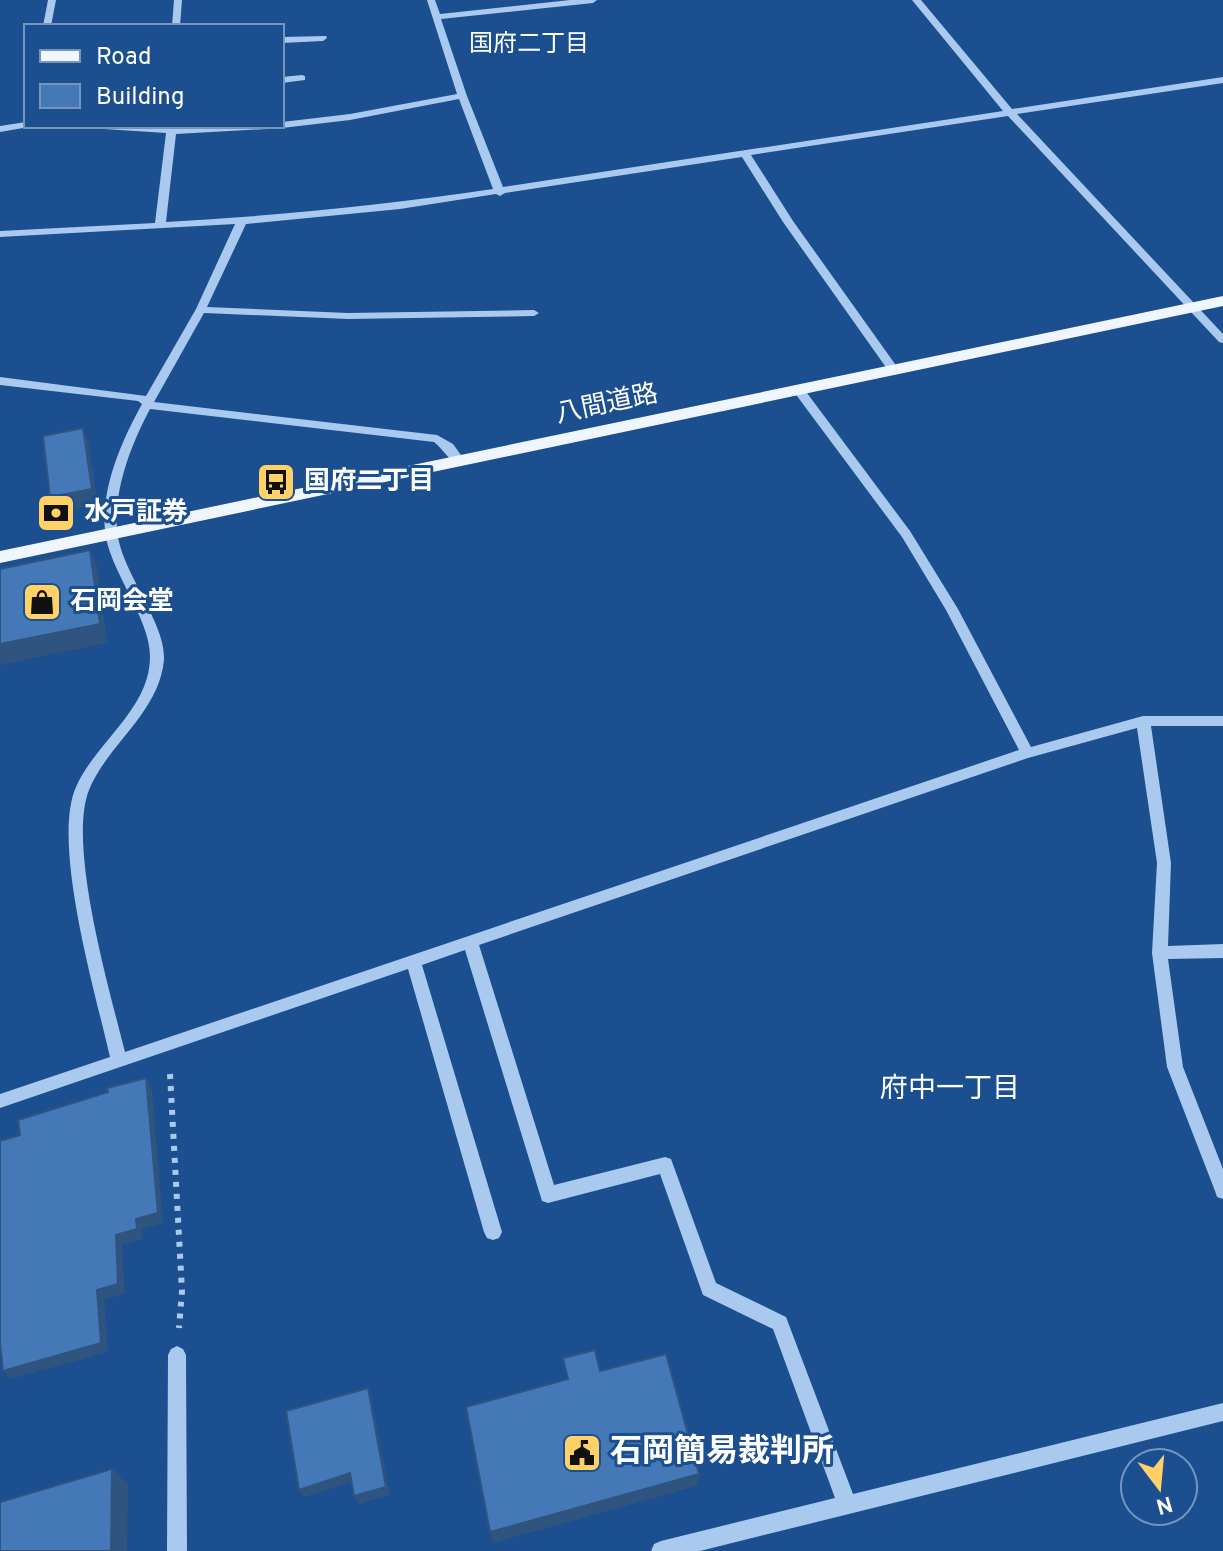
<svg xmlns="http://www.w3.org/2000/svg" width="1223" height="1551" font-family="Overpass,'Noto Sans JP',sans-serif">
  <rect width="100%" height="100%" fill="#1b4f8f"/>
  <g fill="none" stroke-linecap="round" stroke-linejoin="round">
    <path stroke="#a9c9ee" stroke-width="6" stroke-dasharray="5 7" stroke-linecap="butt" d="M170,1074L182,1291L179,1328"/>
    <path fill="#a9c9ee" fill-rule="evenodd" d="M48,0H56L51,26H43Z
      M174,0H182L180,26H172Z
      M427,0H435L440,14L570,0H597L593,3L441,19L467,96L503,187L1003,111L912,0H921L1012,109L1223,77V83L1017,114L1223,334V343L1219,342L1008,116L751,155L793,221L900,371L894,374L890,373L783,222L742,157L505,193L500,196L496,194L400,209L246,224L207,307L348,313L534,310L539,313L534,316L348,319L204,313L154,402L437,435L453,444L466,462L460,466C451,463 443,449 434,442L150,409C131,445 114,488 117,530C119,553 133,577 143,597C152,616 165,639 164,660C159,713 107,745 89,790C67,845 110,992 125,1052L1019,750L946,610L902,537L794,392L796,389H804L910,531L958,609L1031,747L1143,716H1223V726H1151L1171,863L1168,946L1223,944V958L1168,959L1183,1067L1223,1169V1199L1217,1197L1215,1191L1167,1067L1152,953L1157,863L1137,728L1028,758L479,945L554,1185L665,1157L671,1159L716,1283L786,1317L853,1494L1223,1403V1421L700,1551H651L654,1544L661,1541L835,1498L773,1329L703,1295L660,1174L548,1203L542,1201L465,950L422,965L502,1232L499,1238L493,1240L487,1238L484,1232L408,969L0,1108V1094L110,1057C96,995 51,843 76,787C95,743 150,709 150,657C150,633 136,609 126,588C118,571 107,551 105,531C101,488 121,442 142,404L138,401L0,385V377L146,396L196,309L235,224L0,237V231L155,223L166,133L104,129L99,126L167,128L177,126L176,128L272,126L267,129L176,134L166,222C276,216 385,205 493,189L459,99L350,120L282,128L278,126H282V122L350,114L457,94Z
      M326,36L327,38L323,41L282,43V37Z
      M302,75L305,76V80L282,83V77Z
      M26,122V126L29,127L0,132V126Z
      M177,1346L183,1349L186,1355L187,1551H167L168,1355L171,1349Z"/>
    <path fill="#f0f6ff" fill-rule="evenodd" d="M1223,296V306L0,563V551Z"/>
  </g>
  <path fill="#305480" d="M83,428L89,444L98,505L56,513L50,497Z
    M90,550L98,569L107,643L0,665V644Z
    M146,1078L152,1089L163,1223L142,1229L143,1239L122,1245L125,1294L104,1299L108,1352L11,1379L3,1371L97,1290L116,1235L136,1219Z
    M368,1388L371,1397L390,1495L359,1504L354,1496Z
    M112,1469L128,1485L127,1551H111Z
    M350,1473L355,1481L304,1497L299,1490Z
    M699,1474L697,1486L493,1543L490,1532Z"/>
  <path fill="#4478b7" stroke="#305480" stroke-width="2" d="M83,428L92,489L50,497L43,436Z
    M90,550L100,624L0,644V569Z
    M146,1078L158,1213L136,1219L137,1229L116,1235L118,1284L97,1290L101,1343L3,1371L0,1342V1141L20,1135L18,1120L108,1092L107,1088Z
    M595,1350L600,1371L666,1354L699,1474L490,1532L466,1407L568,1379L563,1358Z
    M368,1388L386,1487L354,1496L350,1473L299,1490L286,1411Z
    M112,1469L111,1551H0V1502Z"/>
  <defs>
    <g id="bus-square" transform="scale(2)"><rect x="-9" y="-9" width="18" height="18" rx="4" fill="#ffd166" stroke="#1b4f8f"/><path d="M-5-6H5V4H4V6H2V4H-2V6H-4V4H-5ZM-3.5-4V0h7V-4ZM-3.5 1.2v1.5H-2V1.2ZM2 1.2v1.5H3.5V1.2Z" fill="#111"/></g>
    <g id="bank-square" transform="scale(2)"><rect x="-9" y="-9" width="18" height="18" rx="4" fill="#ffd166" stroke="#1b4f8f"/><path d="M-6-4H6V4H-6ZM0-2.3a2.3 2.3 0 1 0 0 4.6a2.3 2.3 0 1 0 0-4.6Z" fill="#111"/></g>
    <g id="shop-square" transform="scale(2)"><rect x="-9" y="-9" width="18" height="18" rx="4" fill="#ffd166" stroke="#1b4f8f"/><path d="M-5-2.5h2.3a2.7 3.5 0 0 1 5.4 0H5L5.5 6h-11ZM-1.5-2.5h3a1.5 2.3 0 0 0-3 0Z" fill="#111"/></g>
    <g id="civic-square" transform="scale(2)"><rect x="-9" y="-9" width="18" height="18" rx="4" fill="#ffd166" stroke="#1b4f8f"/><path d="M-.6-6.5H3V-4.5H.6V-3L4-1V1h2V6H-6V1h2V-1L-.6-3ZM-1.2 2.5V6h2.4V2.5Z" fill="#111"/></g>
  </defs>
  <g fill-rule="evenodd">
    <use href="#bus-square" x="276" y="482"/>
    <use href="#bank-square" x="56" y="513"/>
    <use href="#shop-square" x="42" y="602"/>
    <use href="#civic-square" x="582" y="1453"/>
  </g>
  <g text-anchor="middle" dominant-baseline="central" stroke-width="6" stroke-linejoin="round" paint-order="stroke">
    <g font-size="24" fill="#fff" stroke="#1b4f8f">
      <text x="529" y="45">国府二丁目</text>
    </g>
    <g font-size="26" fill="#fff" stroke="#1b4f8f">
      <text transform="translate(607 405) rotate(-12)">八間道路</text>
    </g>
    <g font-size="26" font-weight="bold" fill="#fff" stroke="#1b4f8f" text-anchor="start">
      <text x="304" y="482">国府二丁目</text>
      <text x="84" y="513">水戸証券</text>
      <text x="70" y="602">石岡会堂</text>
    </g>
    <g font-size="28" fill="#fff" stroke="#1b4f8f">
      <text x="950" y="1090">府中一丁目</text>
    </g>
    <g font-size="32" font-weight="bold" fill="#fff" stroke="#1b4f8f" text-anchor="start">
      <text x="610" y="1453">石岡簡易裁判所</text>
    </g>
  </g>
  <rect x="24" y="24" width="260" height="104" fill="#1b4f8f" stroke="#7695bc" stroke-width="2"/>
  <rect x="40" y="50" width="40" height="12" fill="#f0f6ff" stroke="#7695bc" stroke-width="2"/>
  <text x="96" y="64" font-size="24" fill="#ffffff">Road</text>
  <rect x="40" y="84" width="40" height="24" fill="#4478b7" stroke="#7695bc" stroke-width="2"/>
  <text x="96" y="104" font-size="24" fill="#ffffff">Building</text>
  <g transform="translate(1159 1487) rotate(164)"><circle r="38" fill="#1b4f8f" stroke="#7695bc" stroke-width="2"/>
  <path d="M0-6L14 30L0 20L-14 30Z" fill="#ffd166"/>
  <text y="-12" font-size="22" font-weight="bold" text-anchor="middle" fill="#ffffff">N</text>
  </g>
</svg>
